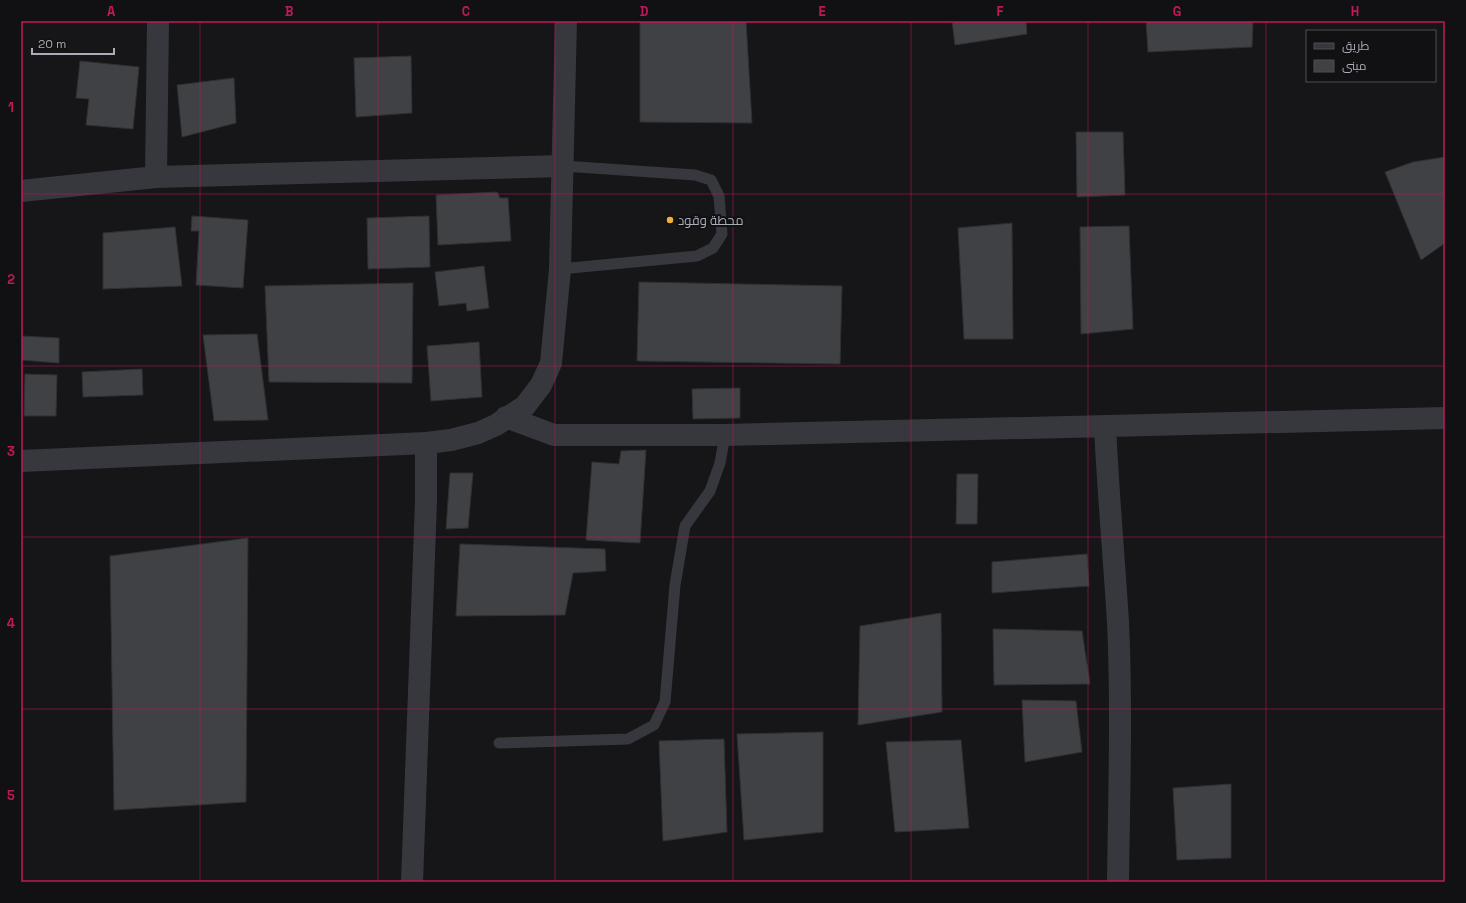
<svg xmlns="http://www.w3.org/2000/svg" width="1466" height="903" font-family="'Space Grotesk',Cairo,sans-serif">
  <rect width="100%" height="100%" fill="#161618"/>
  <path fill="#404145" stroke="#303034" d="M640,21H746L752,123L640,122Z
    M952,21H1026L1027,34L955,45Z
    M1146,21H1253L1252,47L1148,52Z
    M411,56L412,113L356,117L354,58Z
    M80,61L139,67L133,129L86,125L89,99L76,98Z
    M234,78L236,123L182,137L177,85Z
    M1076,132H1123L1125,195L1077,197Z
    M1445,157V243L1421,260L1385,172L1413,162Z
    M497,192L500,198H508L511,241L438,245L436,195Z
    M192,216L248,220L243,288L196,285L199,231H191Z
    M429,216L430,267L368,269L367,218Z
    M1012,223L1013,339H964L958,228Z
    M1129,226L1133,329L1081,334L1080,227Z
    M175,227L182,286L103,289V233Z
    M484,266L489,308L467,311L466,303L439,306L435,272Z
    M639,282L842,286L840,364L637,361Z
    M413,283L412,383L269,382L265,286Z
    M257,334L268,420L214,421L203,335Z
    M21,336L59,338V363L21,360Z
    M479,342L482,397L431,401L427,346Z
    M142,369L143,395L83,397L82,372Z
    M25,374L57,375L56,416H24Z
    M740,388V418L693,419L692,389Z
    M646,450L640,543L586,540L592,462L619,464L621,451Z
    M450,473H473L468,528L446,529Z
    M957,474H978L977,524H956Z
    M248,538L246,802L114,810L110,556Z
    M460,544L605,549L606,571L573,573L565,615L456,616Z
    M1087,554L1089,586L992,593V562Z
    M941,613L942,712L858,725L860,626Z
    M993,629L1082,631L1090,684L994,685Z
    M1022,700L1076,701L1082,752L1025,762Z
    M823,732V832L744,840L737,734Z
    M724,739L727,832L663,841L659,741Z
    M961,740L969,828L895,832L886,742Z
    M1231,784V858L1177,860L1173,788Z"/>
  <g fill="none" stroke-linecap="round" stroke-linejoin="round">
    <path stroke="#37383d" stroke-width="11" d="M560,269L697,256L713,248L722,234L719,196L711,180L695,175L563,166
      M499,743L628,739L654,725L665,702L675,585L685,526L710,491L720,463L725,435"/>
    <path stroke="#37383d" stroke-width="22" d="M156,177L158,21
      M21,191L156,177L563,166
      M506,417L554,435H725L1445,418
      M1105,426C1108,492 1114,557 1118,622C1122,709 1119,796 1118,882
      M412,882L426,501V443"/>
    <path stroke="#37383d" stroke-width="22" d="M21,461L426,443L451,440L478,433L496,425L525,406L541,385L551,363L560,269L566,21"/>
  </g>
  <path fill="none" stroke="#c2185b" stroke-width="1" stroke-opacity="0.55" d="M200,21V882M378,21V882M555,21V882M733,21V882M911,21V882M1088,21V882M1266,21V882M21,194H1445M21,366H1445M21,537H1445M21,709H1445"/>
  <circle fill="#f2b134" stroke="#111113" stroke-width="1.5" cx="670" cy="220" r="4"/>
  <g text-anchor="middle" dominant-baseline="central" stroke-width="4" stroke-linejoin="round" paint-order="stroke">
    <g font-size="13" fill="#a8adb8" stroke="#111113" text-anchor="start">
      <text x="678" y="220">محطة وقود</text>
    </g>
  </g>
  <rect width="1466" height="903" fill="none" stroke="#111113" stroke-width="44"/>
  <rect x="1306" y="30" width="130" height="52" fill="#111113" stroke="#4d4f55"/>
  <rect x="1314" y="43" width="20" height="6" fill="#37383d" stroke="#4d4f55"/>
  <text x="1342" y="50" font-size="12" fill="#a8adb8">طريق</text>
  <rect x="1314" y="60" width="20" height="12" fill="#404145" stroke="#4d4f55"/>
  <text x="1342" y="70" font-size="12" fill="#a8adb8">مبنى</text>
  <path d="M32 48v6h82v-6" fill="none" stroke="#a8adb8" stroke-width="2"/>
  <text x="38" y="48" font-size="12" fill="#a8adb8" stroke="#111113" stroke-width="3" paint-order="stroke">20 m</text>
  <rect x="22" y="22" width="1422" height="859" fill="none" stroke="#c2185b" stroke-width="1.5"/>
  <g font-size="13" text-anchor="middle" font-weight="bold" fill="#c2185b">
    <text x="111" y="16">A</text>
    <text x="289" y="16">B</text>
    <text x="466" y="16">C</text>
    <text x="644" y="16">D</text>
    <text x="822" y="16">E</text>
    <text x="1000" y="16">F</text>
    <text x="1177" y="16">G</text>
    <text x="1355" y="16">H</text>
    <text x="11" y="112">1</text>
    <text x="11" y="284">2</text>
    <text x="11" y="456">3</text>
    <text x="11" y="628">4</text>
    <text x="11" y="800">5</text>
  </g>
</svg>
